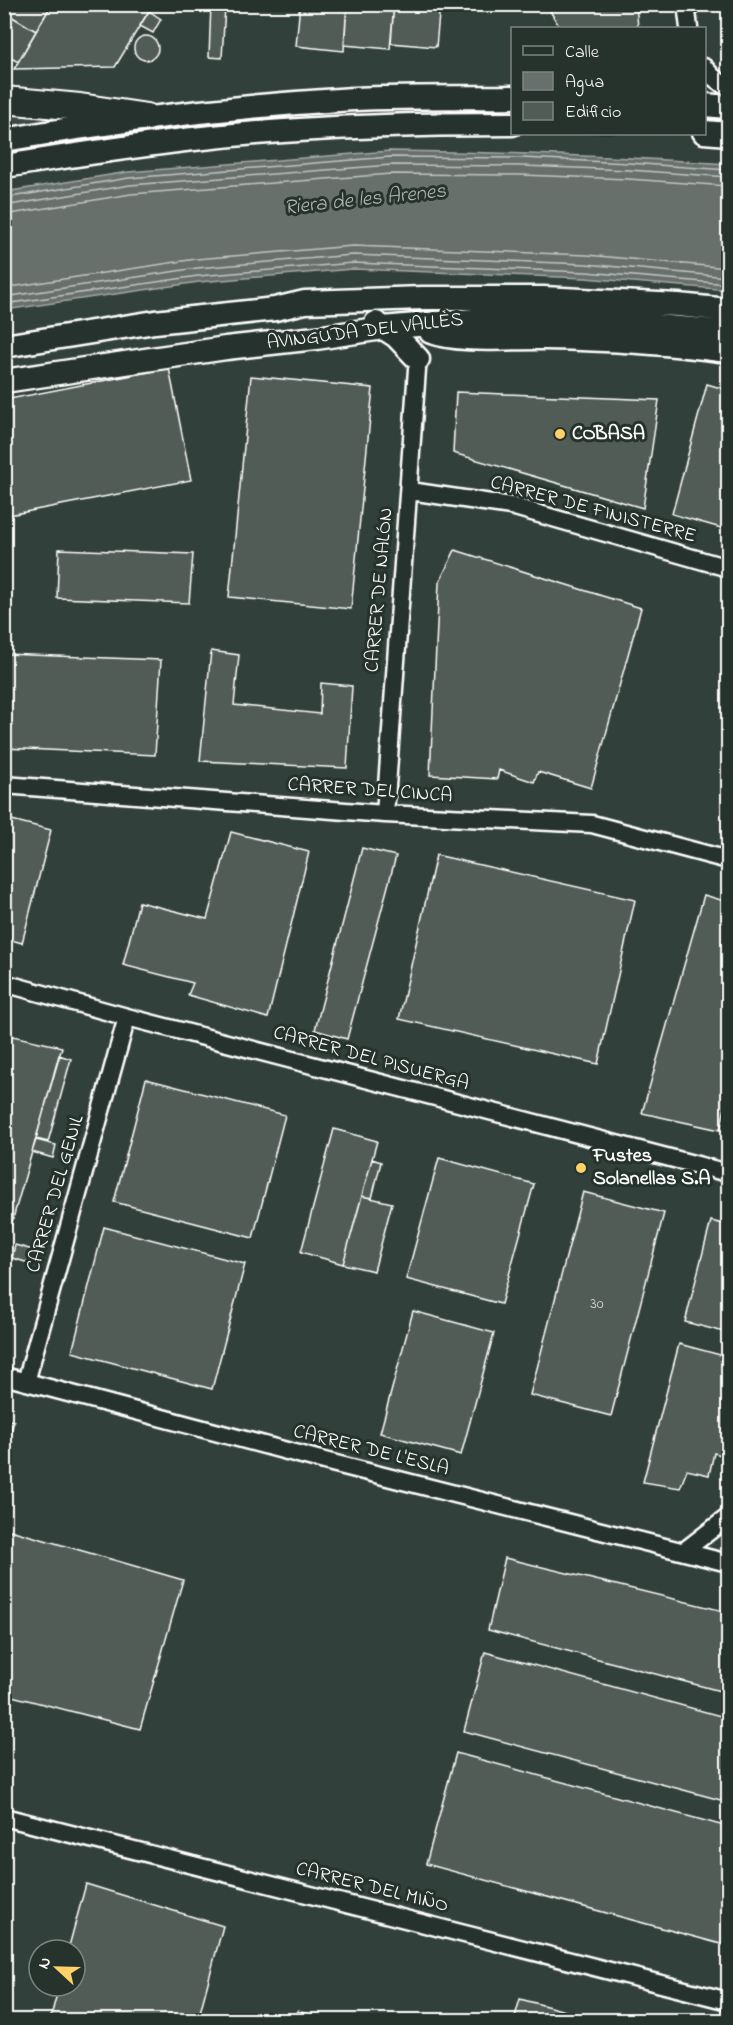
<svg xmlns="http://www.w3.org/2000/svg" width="733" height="2025" font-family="'Indie Flower',sans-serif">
  <rect width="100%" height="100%" fill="#26332d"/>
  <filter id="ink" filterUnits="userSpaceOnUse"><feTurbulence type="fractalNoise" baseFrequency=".0167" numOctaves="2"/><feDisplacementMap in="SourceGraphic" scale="12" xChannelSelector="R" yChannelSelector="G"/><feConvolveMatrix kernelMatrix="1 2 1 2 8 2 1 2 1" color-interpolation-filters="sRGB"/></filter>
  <g filter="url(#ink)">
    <path fill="#333f3a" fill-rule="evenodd" d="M5,5H728V164L629,157L522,152L390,151L128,172L5,192ZM512,28H704V134H512Z
      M353,269L585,278L728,290V2020H5V310L199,282ZM39,1950H75V1986H39Z"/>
    <path fill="#3e4944" stroke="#9ea4a2" stroke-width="1.5" d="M5,111L71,118L5,129Z"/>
    <path fill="#67706c" stroke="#a4a9a7" stroke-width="1.5" d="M390,151C503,152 616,156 728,164V290L585,278L353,269L199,282L5,310V192L128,172Z"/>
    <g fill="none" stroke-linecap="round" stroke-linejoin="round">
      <path stroke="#c2c6c4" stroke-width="1.5" d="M4,198L129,178L390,157L522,158L629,163L728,170
        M4,206L130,185L391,165L522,166L629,170L728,177
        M4,215L131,194L391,174L522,175L628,179L728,186
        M4,288L196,259L353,246L587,255L728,268
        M4,297L197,268L353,255L586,264L728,277
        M4,304L198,276L353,263L586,272L728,284"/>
    </g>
    <path fill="#515c57" stroke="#fff" stroke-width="1.5" d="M4,4H52L36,31L4,12Z
      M52,4H153L115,67L14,69Z
      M211,4H229V7L225,6L222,58L209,57Z
      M300,4H347L344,51L296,46Z
      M347,4H394L390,49L344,45Z
      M394,4H440L436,47L391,43Z
      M546,4H636L638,28H560Z
      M149,11L161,19L153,33L140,26Z
      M4,12L36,31L18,62L4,54Z
      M134 48a12 12 0 1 1 24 0a12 12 0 1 1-24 0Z
      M169,368L191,480L4,516V400Z
      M251,376L373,388L351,609L229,597Z
      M707,384L728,390V530L672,514Z
      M456,392L659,400L643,508L453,453Z
      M59,549L193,554L189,603L57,598Z
      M455,550L641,608L591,788L538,772L534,782L499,770L497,779L430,775L439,583Z
      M211,651L239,655L234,705L320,714L321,683L352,686L347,768L200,761Z
      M4,654L161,660L155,755L4,748Z
      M4,818L51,830L22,943L4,938Z
      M231,832L309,852L268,1018L188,995L193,983L123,965L139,902L207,919Z
      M362,848L396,856L347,1039L315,1030Z
      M436,855L635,900L598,1064L399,1019Z
      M704,895L728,902V1095L720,1130L642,1113Z
      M4,1034L62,1047L4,1250Z
      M59,1055L71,1059L48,1142L36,1139Z
      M146,1079L285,1115L253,1238L114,1202Z
      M334,1129L377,1141L343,1264L301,1252Z
      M36,1140L56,1145L53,1158L32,1152Z
      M439,1158L534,1184L501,1304L406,1279Z
      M372,1159L381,1162L372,1198L362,1196Z
      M583,1192L664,1213L611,1416L530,1395Z
      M362,1196L392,1203L374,1271L343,1264Z
      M711,1221L728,1225V1333L685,1322Z
      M104,1227L245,1264L212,1389L72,1352Z
      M15,1245L33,1250L29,1263L12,1258Z
      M413,1311L494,1333L461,1455L380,1433Z
      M679,1344L728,1357V1457L714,1453L709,1475L687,1470L680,1488L643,1482Z
      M4,1419L14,1421L4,1454Z
      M10,1530L183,1580L140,1729L4,1694V1553Z
      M505,1558L728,1612V1693L488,1630Z
      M485,1652L728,1718V1802L464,1731Z
      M456,1753L728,1827V1946L426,1864Z
      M86,1884L223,1926L198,2020H50L59,1986H75V1950H68Z
      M520,1999L599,2020H514Z
      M297,2011L328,2020H294Z"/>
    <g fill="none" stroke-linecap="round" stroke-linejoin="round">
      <g stroke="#fff" stroke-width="21">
        <path id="minor" d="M686,4L689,28
          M704,67L713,77L728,88
          M410,491L511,506L728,568
          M4,785L385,814L592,824L728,860
          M385,814L417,369
          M4,983L127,1017L728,1173
          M4,1376L332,1463L728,1563
          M26,1382L127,1017
          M684,1551L728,1517
          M4,1817L728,2001"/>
      </g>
      <g stroke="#fff" stroke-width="27">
        <path id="secondary" d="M704,105L728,107
          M704,132L728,134
          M4,140C116,120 227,107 339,100C397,96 455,98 512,97
          M4,166C70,156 137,145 203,138C306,127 409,124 512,124
          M376,323L396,336L418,359
          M431,332C462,343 512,337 545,338C606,339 668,343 728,351
          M4,346L155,322L275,309L305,302L423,298H543L678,305L728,310
          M4,381L226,348L316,338L383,328L485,319H543L621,323L728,332"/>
      </g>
      <g stroke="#fff" stroke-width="30">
        <path id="primary" d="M4,100L80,107L147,117"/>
      </g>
      <use href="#minor" stroke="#26332d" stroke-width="16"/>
      <use href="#secondary" stroke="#26332d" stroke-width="22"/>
      <use href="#primary" stroke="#26332d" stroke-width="26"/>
    </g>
  </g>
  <g fill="#ffd166" stroke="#26332d" stroke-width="2">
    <circle cx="560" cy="434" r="6"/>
    <circle cx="581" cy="1168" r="6"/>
  </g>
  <g text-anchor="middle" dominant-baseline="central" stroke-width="6" stroke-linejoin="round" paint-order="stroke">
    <g font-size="16" fill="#d4d6d5">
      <text x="597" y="1304">30</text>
    </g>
    <g font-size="20" fill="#fff" stroke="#26332d">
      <text transform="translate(365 332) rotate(-7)">AVINGUDA DEL VALLÈS</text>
      <text transform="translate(593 510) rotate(15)">CARRER DE FINISTERRE</text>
      <text transform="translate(380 590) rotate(-85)">CARRER DE NALÓN</text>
      <text transform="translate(370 791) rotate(4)">CARRER DEL CINCA</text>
      <text transform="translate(371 1059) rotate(15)">CARRER DEL PISUERGA</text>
      <text transform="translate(56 1194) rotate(-74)">CARRER DEL GENIL</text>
      <text transform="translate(371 1451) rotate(14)">CARRER DE L'ESLA</text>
      <text transform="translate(372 1888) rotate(14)">CARRER DEL MIÑO</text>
    </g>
    <g font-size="20" font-weight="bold" fill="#fff" stroke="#26332d" text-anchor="start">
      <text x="572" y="434">COBASA</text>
      <text x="593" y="1156">Fustes<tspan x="593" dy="23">Solanellas S.A</tspan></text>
    </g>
    <g font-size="21" font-style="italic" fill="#b3b8b6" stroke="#26332d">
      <text transform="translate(365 200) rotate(-6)">Riera de les Arenes</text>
    </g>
  </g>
  <rect width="733" height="2025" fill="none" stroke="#26332d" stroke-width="24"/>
  <rect x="12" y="12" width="709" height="2001" fill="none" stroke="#fff" stroke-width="2" filter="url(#ink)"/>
  <rect x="511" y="27" width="195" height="108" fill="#26332d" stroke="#7d8581" stroke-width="1.5"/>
  <rect x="523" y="46" width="30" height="9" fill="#26332d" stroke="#7d8581" stroke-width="1.5"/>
  <text x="565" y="57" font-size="18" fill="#ffffff">Calle</text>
  <rect x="523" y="72" width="30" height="18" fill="#67706c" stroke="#7d8581" stroke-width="1.5"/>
  <text x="565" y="87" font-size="18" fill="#ffffff">Agua</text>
  <rect x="523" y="102" width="30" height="18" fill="#515c57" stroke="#7d8581" stroke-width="1.5"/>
  <text x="565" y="117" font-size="18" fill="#ffffff">Edificio</text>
  <g transform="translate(57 1968) rotate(292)"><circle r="28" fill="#26332d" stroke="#7d8581" stroke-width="1.5"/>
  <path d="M0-4.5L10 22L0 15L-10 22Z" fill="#ffd166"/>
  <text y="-9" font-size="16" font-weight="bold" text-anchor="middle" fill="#ffffff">N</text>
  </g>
</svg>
